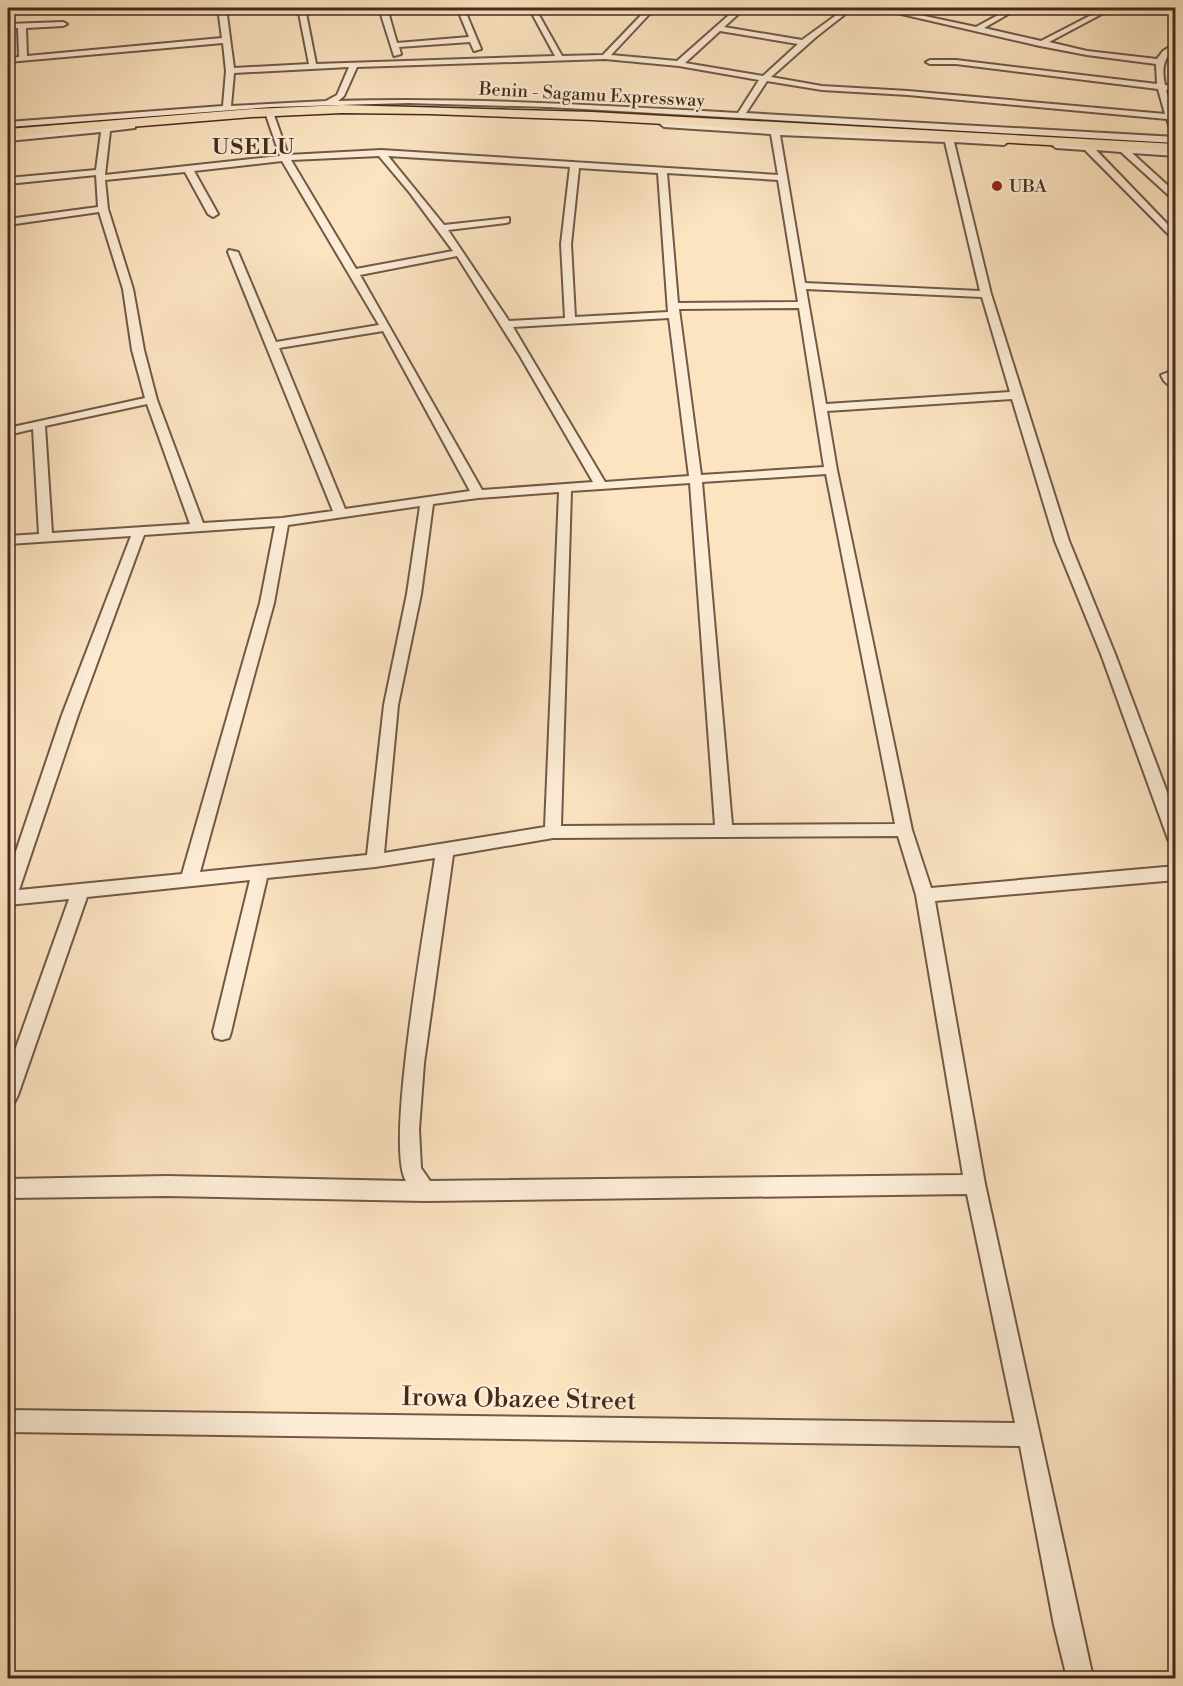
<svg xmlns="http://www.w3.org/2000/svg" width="1183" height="1686" font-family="'Libre Bodoni',serif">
  <rect width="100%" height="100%" fill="#fce4c1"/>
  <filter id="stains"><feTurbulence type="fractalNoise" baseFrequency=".00333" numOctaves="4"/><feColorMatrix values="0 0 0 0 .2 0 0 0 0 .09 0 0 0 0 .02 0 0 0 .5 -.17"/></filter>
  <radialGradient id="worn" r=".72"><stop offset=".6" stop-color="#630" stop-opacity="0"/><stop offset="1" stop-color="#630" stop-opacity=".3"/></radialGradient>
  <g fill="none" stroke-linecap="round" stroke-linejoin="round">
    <g stroke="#725847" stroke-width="4">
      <path id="minor" d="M218,8H226L234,68L309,64L298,8H305L316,64L555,56L529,8H535L562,56L603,55L648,8H655L611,55L677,61L737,8H745L724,27L802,40L846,8H853L816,37L771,77L822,86L908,91L1165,114L1158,89L956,64H930L926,62L930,60H956L1157,84L1156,64L1087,55L1040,46L875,8H887L976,27L1011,8H1019L984,28L1041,41L1105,8H1113L1049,42L1087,51L1157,59L1163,51L1176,43V49C1162,58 1162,70 1165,85L1176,86V91L1166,90L1176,128H1170L1167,119L908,95L822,90L767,81L746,113L1176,137V143L549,107L408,103L272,107L8,127V122L223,106L226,71L223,43L8,62V58L19,57L18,28H8V24L63,22L67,24L63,26L26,28L27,56L222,38ZM720,31L798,44L763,76L685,63ZM605,59L679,66L759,80L738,113C604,106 471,97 338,101L344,96L357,67ZM349,67L337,95L326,101L231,106L234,73Z
        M379,8H387L397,43L469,37L457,8H464L481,49L474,51L470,42L399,47L401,54L394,56Z
        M270,112L274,115L288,155L381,150L778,175L771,134L664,127L660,124L664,121L712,126L1004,139L1008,142L1004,145L954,142L991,294L1069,541L1115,654L1176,816V845L1170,843L1168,839L1101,654L1055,541L1012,399L827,411L837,470L912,830L931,888L1176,866V880L935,901L985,1184L1093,1678H1067L1054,1625L1020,1446L8,1432V1410L1015,1423L967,1194L425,1201L167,1196L8,1198V1179L167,1176L406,1181C384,1147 428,910 435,858L375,867L267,878L231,1032L229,1038L222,1040L215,1038L213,1032L250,880L87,897L18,1095L15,1101L8,1103V1070L69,899L8,905V875L62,715L131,536L8,544V536L39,534L33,429L8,435V428L145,398L132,350L123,289L99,212L8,225V219L98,207L96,175L8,184V178L96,170L101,132L8,141V136L135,124V128L110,131L105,175L280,156L266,115ZM780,135L945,142L980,291L805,283ZM379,156L410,193L453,251L356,269L291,160ZM388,156L570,167L561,244L565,318L509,321L448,230L506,223L509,222V218L444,225ZM282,161L379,325L276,342L238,252L229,250L228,252L333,511L282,518L203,523L157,400L144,350L133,289L108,209L105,180L185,172L208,214L213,217L218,214L194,171ZM579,168L658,173L668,312L575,317L571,244ZM667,173L778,180L798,302L678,303ZM457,256L520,356L593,482L482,490L360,275ZM806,289L982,297L1010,392L826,404ZM799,308L824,467L701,475L679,309ZM669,318L689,476L605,482L513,327ZM383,331L470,491L345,509L279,348ZM147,404L190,524L52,533L45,426ZM826,474L895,824L732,825L702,482ZM690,483L715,825L561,826L571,491ZM559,492L545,827L384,853L398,705L421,594L433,504L478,498ZM420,506L407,594L384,705L367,855L200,872L274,603L288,525ZM275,526L260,603L182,874L19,890L78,715L144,535ZM898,836L916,895L963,1175L430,1181L421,1168L419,1129L424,1063L453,855L553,838Z
        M1085,141L1091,145L1176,150V156L1132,153L1176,193V202L1121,152L1096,150L1176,233V242L1085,150L1056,148L1052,145C1061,139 1075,147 1085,141Z
        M1176,369V376L1173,377L1176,391L1164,381L1161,375Z"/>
    </g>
    <g stroke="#442a1e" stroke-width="3">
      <path id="highway" d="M342,105L592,112L1176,144V152L592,120L430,114L342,113L252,117L8,137V129L252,109Z"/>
    </g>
    <use href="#minor" fill="#fdedd7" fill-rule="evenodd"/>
    <use href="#highway" fill="#fce4c1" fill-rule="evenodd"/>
  </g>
  <circle fill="#8f2418" stroke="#fdedd7" stroke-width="2" cx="997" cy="186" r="6"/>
  <g text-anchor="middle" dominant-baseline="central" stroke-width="4.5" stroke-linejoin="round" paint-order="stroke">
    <g font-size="18" fill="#442a1e" stroke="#fdedd7">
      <text transform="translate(592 95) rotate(3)">Benin - Sagamu Expressway</text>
    </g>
    <g font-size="18" fill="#442a1e" stroke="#fdedd7" text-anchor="start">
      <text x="1009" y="186">UBA</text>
    </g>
    <g font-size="22" font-weight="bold" letter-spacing="1.5" fill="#442a1e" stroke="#fdedd7">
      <text x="254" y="147">USELU</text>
    </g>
    <g font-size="26" fill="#442a1e" stroke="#fdedd7">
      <text transform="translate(519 1399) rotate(1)">Irowa Obazee Street</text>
    </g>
  </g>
  <rect width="1183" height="1686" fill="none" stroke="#fce4c1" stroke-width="30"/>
  <rect x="9" y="9" width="1165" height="1668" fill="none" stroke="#442a1e" stroke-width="3"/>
  <rect x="15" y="15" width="1153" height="1656" fill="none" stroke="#442a1e" stroke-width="1.5"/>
  <rect width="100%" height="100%" filter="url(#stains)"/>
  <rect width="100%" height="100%" fill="url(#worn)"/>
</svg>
